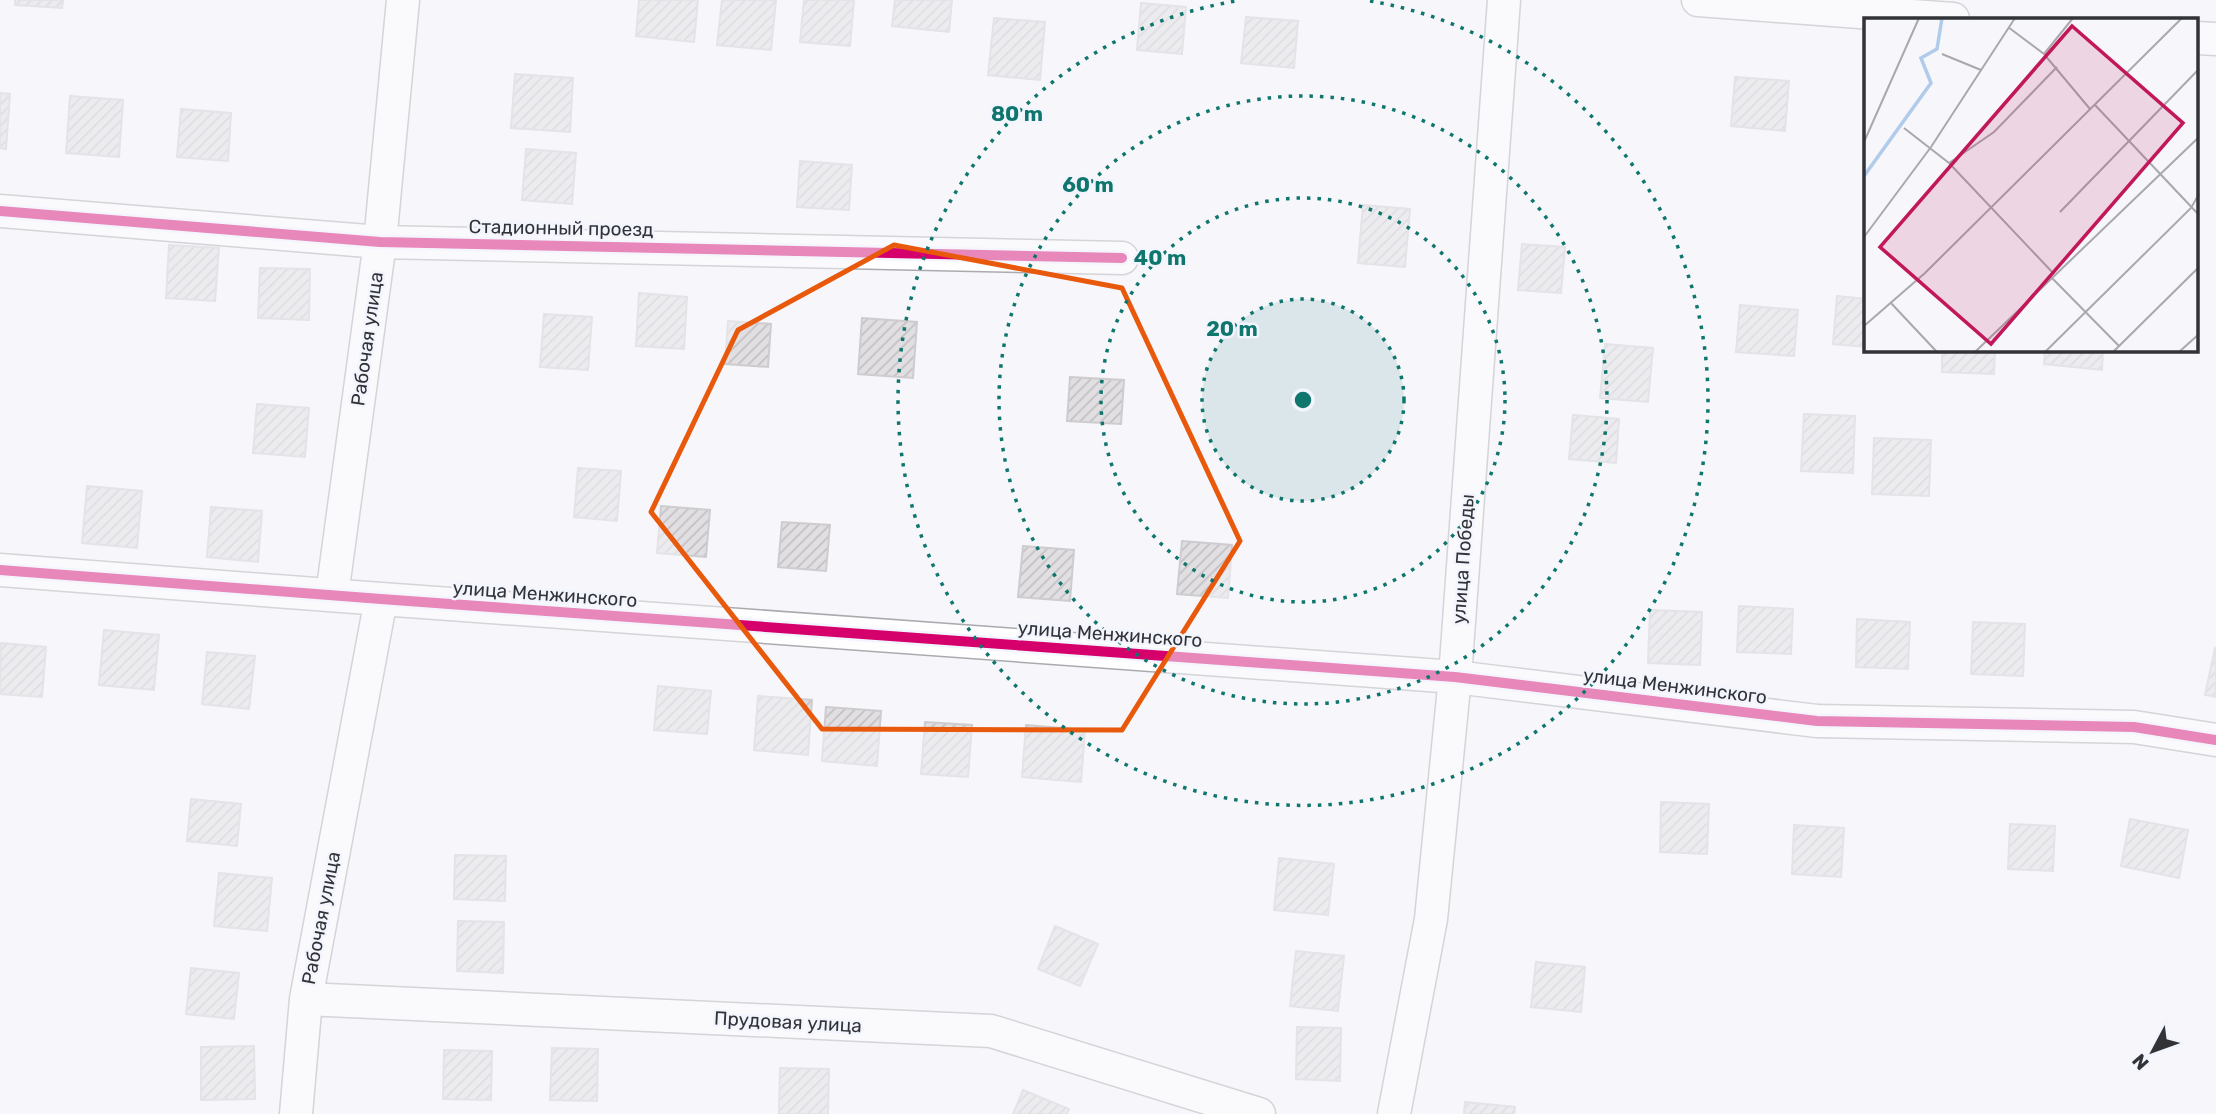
<svg xmlns="http://www.w3.org/2000/svg" width="2216" height="1114" font-family="Rubik,sans-serif">
  <defs>
    <pattern id="building-hatch" width="6" height="6" patternUnits="userSpaceOnUse" patternTransform="scale(1.75)"><rect width="6" height="6" fill="#e1dfe1"/><path d="M-1 1l2-2M0 6l6-6M5 7l2-2" fill="none" stroke="#c2c0c2"/></pattern>
  </defs>
  <rect width="100%" height="100%" fill="#f6f6fb"/>
  <path fill="url(#building-hatch)" stroke="#ceccce" stroke-width="2" d="M15,0H63L62,8L15,5Z
    M639,0H698L694,42L636,36Z
    M722,0H776L771,50L717,45Z
    M804,0H854L850,46L800,42Z
    M895,0H952L949,32L892,26Z
    M1141,3L1186,7L1182,54L1137,50Z
    M1246,17L1298,21L1294,68L1241,63Z
    M994,18L1045,22L1040,80L988,75Z
    M515,74L573,78L570,132L511,128Z
    M1735,77L1789,81L1785,131L1731,126Z
    M0,93L10,94L6,149L0,148Z
    M70,96L123,100L119,157L66,153Z
    M181,109L231,113L228,161L177,157Z
    M526,149L576,153L572,204L522,200Z
    M800,161L852,165L849,210L797,207Z
    M1363,205L1410,209L1405,267L1358,263Z
    M1522,244L1565,247L1561,293L1518,290Z
    M169,245L219,248L215,301L166,298Z
    M260,268L310,269L309,320L258,318Z
    M639,293L687,297L684,349L636,346Z
    M1837,296L1866,299V347L1833,344Z
    M1740,305L1798,310L1794,356L1736,352Z
    M544,314L592,317L588,370L540,367Z
    M862,318L917,322L913,378L858,374Z
    M728,321L771,324L768,367L725,364Z
    M1605,344L1653,348L1648,402L1600,398Z
    M1942,350H1995L1994,374L1942,372Z
    M2045,350H2103L2102,370L2044,364Z
    M1070,377L1124,380L1121,424L1067,421Z
    M257,404L309,408L305,457L253,453Z
    M1804,414L1855,416L1853,473L1801,471Z
    M1573,415L1619,419L1616,463L1569,459Z
    M1874,438L1931,440L1929,496L1872,494Z
    M578,468L621,471L617,521L574,517Z
    M87,486L142,491L137,548L82,543Z
    M661,506L710,510L706,557L657,553Z
    M211,507L262,511L258,562L207,557Z
    M782,522L830,525L826,571L778,567Z
    M1182,541L1232,545L1228,598L1177,594Z
    M1023,546L1074,550L1070,601L1018,597Z
    M1739,606L1793,609L1791,654L1737,652Z
    M1650,610L1702,612L1700,665L1648,663Z
    M1857,619L1910,622L1908,669L1856,667Z
    M1973,622L2025,624L2023,676L1971,674Z
    M104,630L159,635L154,690L99,685Z
    M1,643L46,647L42,697L0,694Z
    M2215,648L2216,649V697L2205,695Z
    M207,652L255,656L249,709L202,704Z
    M658,686L711,691L707,734L654,730Z
    M758,696L812,700L808,755L754,750Z
    M826,707L881,711L877,766L822,761Z
    M925,722L972,725L968,777L921,774Z
    M1026,725L1085,730L1081,782L1022,777Z
    M191,799L241,804L237,846L187,841Z
    M1661,802L1709,804L1707,854L1660,852Z
    M2130,819L2188,830L2179,878L2121,866Z
    M2010,824L2055,826L2053,871L2008,869Z
    M1794,825L1844,828L1841,877L1792,874Z
    M455,855L506,856L505,901L454,899Z
    M1279,858L1334,864L1328,915L1274,910Z
    M219,873L272,878L267,931L214,926Z
    M458,921L504,922L503,973L457,971Z
    M1055,926L1098,944L1080,986L1038,969Z
    M1296,951L1344,956L1338,1011L1290,1006Z
    M1536,962L1585,967L1581,1012L1531,1007Z
    M191,968L239,973L234,1019L186,1014Z
    M1297,1027L1341,1028L1340,1081L1296,1079Z
    M254,1046L255,1099L201,1100V1047Z
    M552,1048L598,1049L597,1101L550,1100Z
    M444,1050L492,1051L491,1100L443,1099Z
    M780,1068L829,1069L828,1114H779Z
    M1023,1090L1069,1109L1067,1114H1013Z
    M1465,1102L1515,1107L1514,1114H1464Z"/>
  <g fill="none" stroke-linecap="round" stroke-linejoin="round">
    <g stroke="#ababaf" stroke-width="35">
      <path id="street" d="M1698,0L1953,19
        M2197,38L2216,39
        M0,211L380,242L1122,258
        M0,570L381,599L1455,677L1817,721L2134,727L2216,740
        M332,595L380,242L403,0
        M306,999L991,1031L1259,1114
        M296,1114L306,999L381,599
        M1394,1114L1431,919L1455,677L1504,0"/>
    </g>
    <use href="#street" stroke="#fefefe" stroke-width="32"/>
    <g stroke="#f3f5fe" stroke-width="15">
      <path id="cycleway" d="M0,211L380,242L1122,258
        M0,570L381,599L1455,677L1817,721L2134,727L2216,740"/>
    </g>
    <use href="#cycleway" stroke="#d6006c" stroke-width="10"/>
  </g>
  <path d="M0 0H2216V1114H0ZM894,245L1122,288L1240,541L1122,730L822,729L651,512L738,330Z" fill="#f6f6fb" fill-opacity=".55" fill-rule="evenodd"/>
  <path fill="none" stroke="#e8590c" stroke-width="5" stroke-linejoin="round" d="M894,245L1122,288L1240,541L1122,730L822,729L651,512L738,330Z"/>
  <circle cx="1303" cy="400" r="101" fill="#0f766e" fill-opacity=".12"/>
  <g fill="none" stroke="#0f766e" stroke-width="3.5" stroke-dasharray="3.5 7">
    <circle cx="1303" cy="400" r="101"/>
    <circle cx="1303" cy="400" r="202"/>
    <circle cx="1303" cy="400" r="304"/>
    <path d="M1370 1A405 405 0 1 1 1236 1"/>
  </g>
  <g text-anchor="middle" dominant-baseline="central" stroke-width="5" stroke-linejoin="round" paint-order="stroke">
    <g font-size="19" fill="#323337" stroke="#f3f5fe">
      <text transform="translate(561 228) rotate(1)">Стадионный проезд</text>
      <text transform="translate(367 339) rotate(-82)">Рабочая улица</text>
      <text transform="translate(1463 559) rotate(-86)">улица Победы</text>
      <text transform="translate(545 594) rotate(4)">улица Менжинского</text>
      <text transform="translate(1110 634) rotate(4)">улица Менжинского</text>
      <text transform="translate(1675 686) rotate(7)">улица Менжинского</text>
      <text transform="translate(321 918) rotate(-79)">Рабочая улица</text>
      <text transform="translate(788 1022) rotate(3)">Прудовая улица</text>
    </g>
  </g>
  <g transform="translate(1864 18)">
    <rect width="334" height="334" fill="#f6f6fb"/>
    <path fill="none" stroke="#b1cbea" stroke-width="3.5" d="M0,158L67,65L57,40L73,31L78,0"/>
    <path fill="none" stroke="#a8a8ad" stroke-width="2" d="M144,9L180,36L226,91M78,36L117,52M180,36L209,0M231,87L335,197M40,110L85,145L190,256M0,124L55,0M85,145L130,114L193,49M196,194L335,51M0,219L67,129L151,0M187,259L255,328M26,284L73,334M0,308L61,255L318,0M111,334L335,119M181,334L327,190L335,176M249,334L335,249M315,334L335,316"/>
    <path fill="#c2185b" fill-opacity="0.15" stroke="#c2185b" stroke-width="3.5" d="M208,8L319,105L127,326L16,229Z"/>
    <rect width="334" height="334" fill="none" stroke="#323337" stroke-width="3.5"/>
  </g>
  <circle cx="1303" cy="400" r="10" fill="#0f766e" stroke="#f3f5fe" stroke-width="3.5"/>
  <g font-size="21" text-anchor="middle" font-weight="bold" fill="#0f766e" stroke="#f3f5fe" stroke-width="5" stroke-linejoin="round" paint-order="stroke">
    <text x="1017" y="121">80 m</text>
    <text x="1088" y="192">60 m</text>
    <text x="1160" y="265">40 m</text>
    <text x="1232" y="336">20 m</text>
  </g>
  <g transform="translate(2153 1051) rotate(229)" stroke="#f3f5fe" stroke-width="5" paint-order="stroke">
  <path d="M0-5L12 26L0 18L-12 26Z" fill="#323337"/>
  <text y="-10" font-size="19" font-weight="bold" text-anchor="middle" fill="#323337">N</text>
  </g>
</svg>
